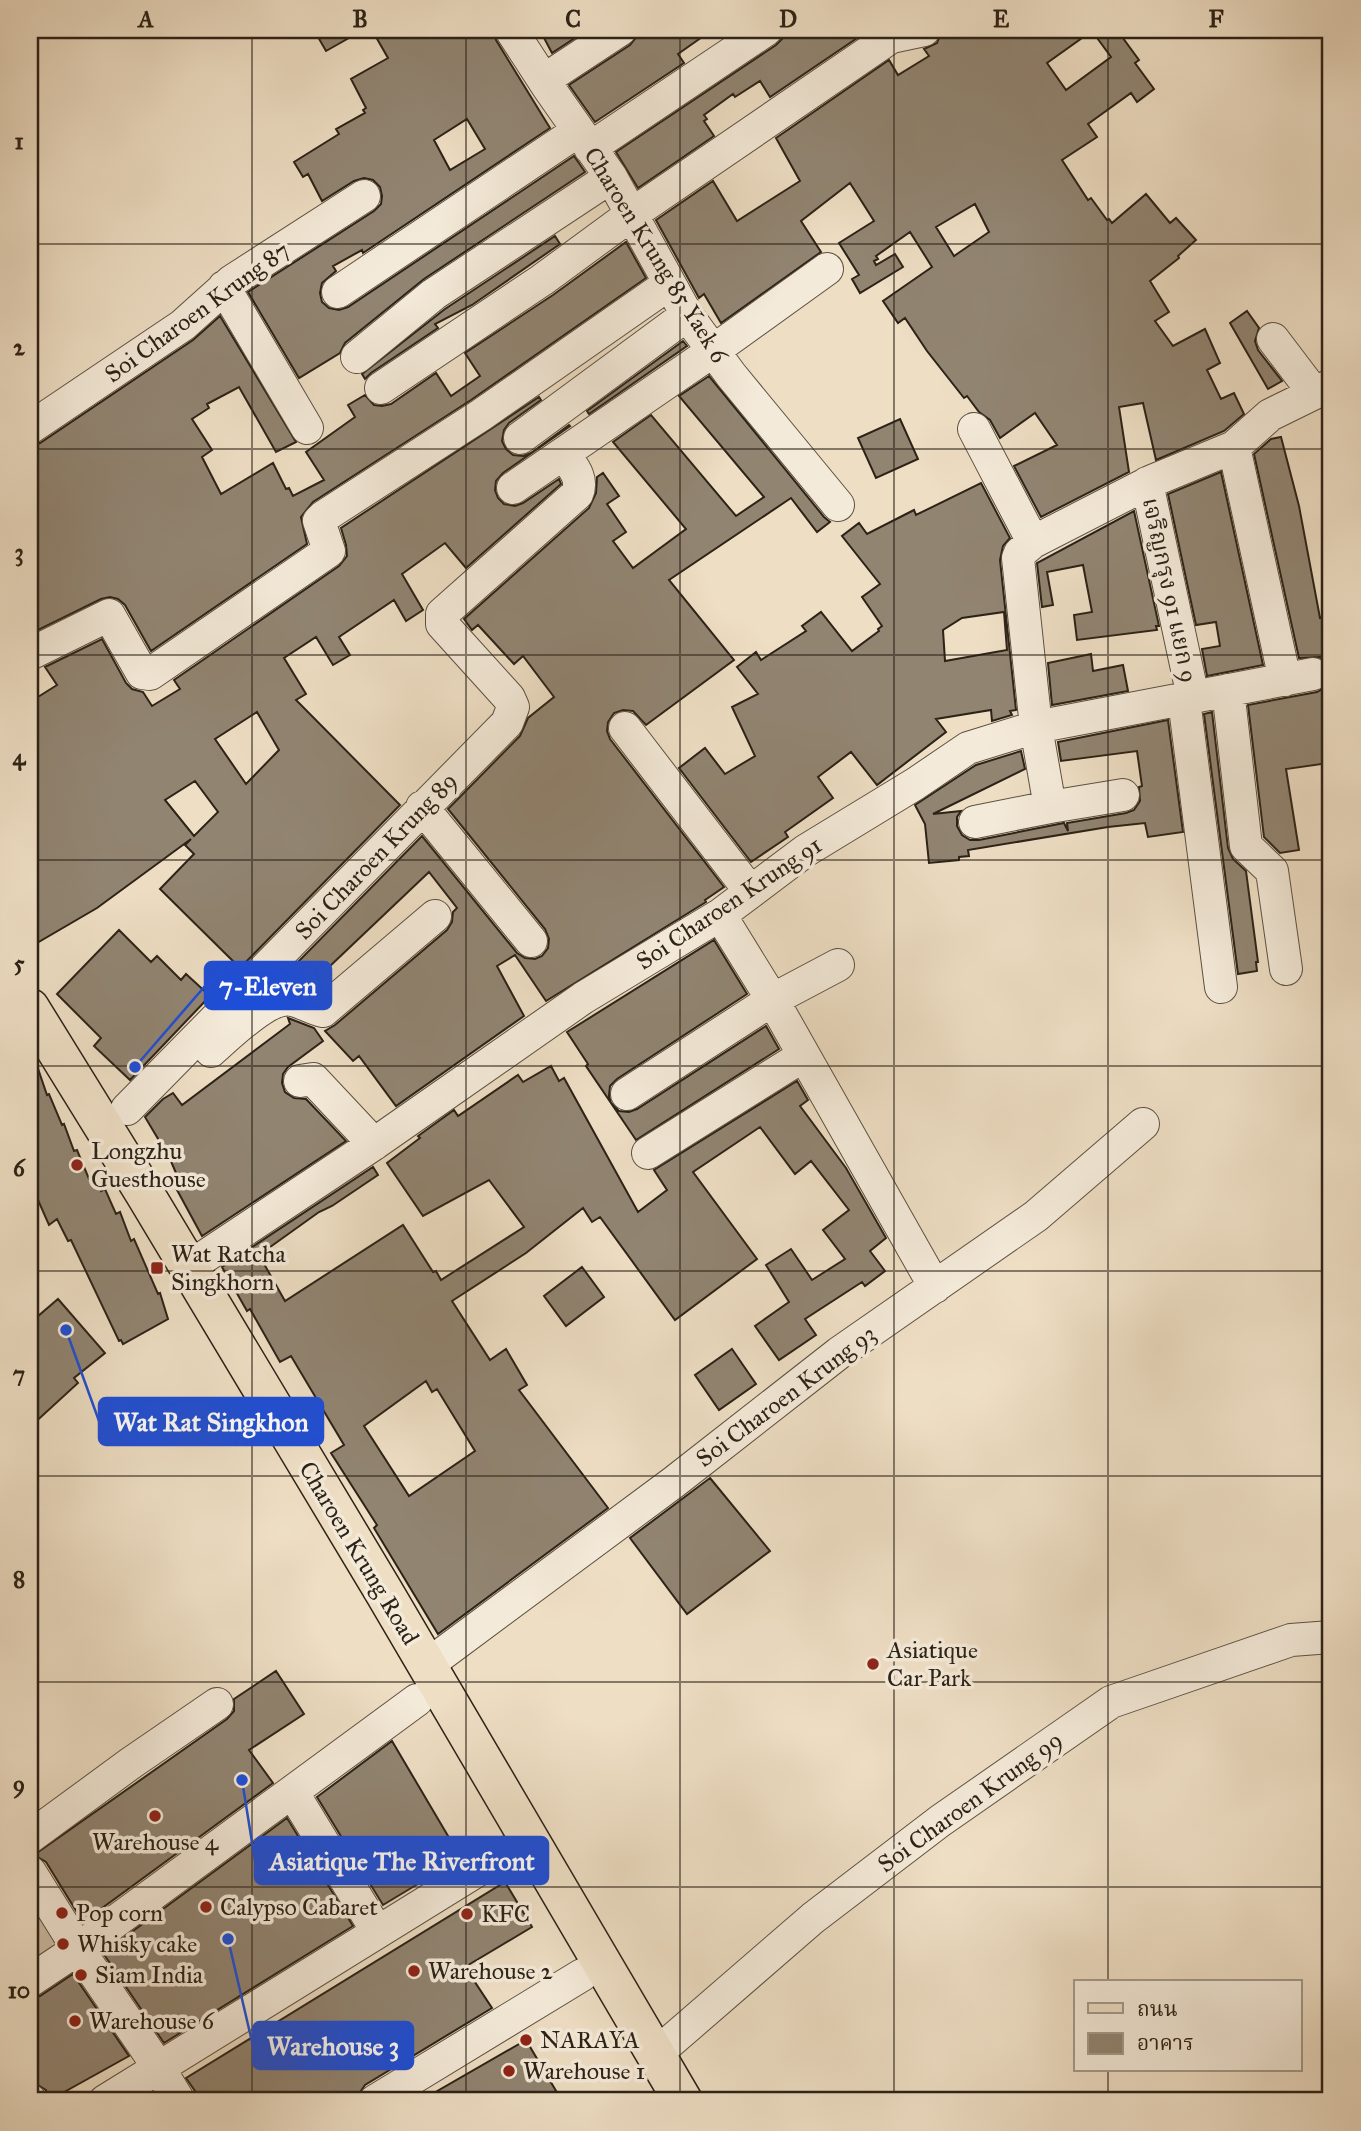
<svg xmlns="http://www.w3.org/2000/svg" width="1361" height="2131" font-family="'IM FELL Great Primer','Noto Serif Thai',serif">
  <rect width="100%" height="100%" fill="#eedec4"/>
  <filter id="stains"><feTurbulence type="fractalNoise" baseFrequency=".00286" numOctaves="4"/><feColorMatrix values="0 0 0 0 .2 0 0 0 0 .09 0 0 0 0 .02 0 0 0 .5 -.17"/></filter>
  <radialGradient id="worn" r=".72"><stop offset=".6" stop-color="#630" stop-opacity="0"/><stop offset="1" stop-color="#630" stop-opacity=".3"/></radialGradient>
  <path fill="#cdbea7" stroke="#7c705f" stroke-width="2" d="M53,1910L75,1944L30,1975V1924Z"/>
  <path fill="#918471" stroke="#2c2217" stroke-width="2" fill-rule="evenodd" d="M314,30H363L326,51Z
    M372,30H493L496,40L550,128L363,253L362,250L333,266L336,271L322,283L320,293L322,302L329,308L339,310L348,307L574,156L585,172L424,279L345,343L340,353L299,378L248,292L374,211L381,204L382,196L380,187L373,180L364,178L354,181L322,201L308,174L303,177L294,162L339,134L336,129L365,113L363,110L366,108L351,79L388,58ZM467,119L485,149L450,170L434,140Z
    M554,30H587L552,53L543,36Z
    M642,30H712L678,54L684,63L595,122L569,85L630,45Z
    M784,30H837L841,37L851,30H869L770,97L760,81L735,97L733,94L704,115L707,119L704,121L714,136L638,188L616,152L776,45L782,39Z
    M942,30H1117L1139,60L1135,63L1154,89L1137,102L1131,93L1088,124L1097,137L1062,160L1088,200L1091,198L1107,220L1109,219L1112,223L1146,194L1170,223L1176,218L1196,240L1178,256L1179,258L1150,281L1169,312L1155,321L1173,346L1205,329L1220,363L1207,370L1221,399L1234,393L1244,414L1224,431L1156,460L1143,403L1119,407L1129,472L1041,517L1014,466L1057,445L1035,413L1000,438L990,420L979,412L967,396L964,398L927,351L905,318L898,323L883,301L932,267L910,232L876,256L878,259L874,261L876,265L895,254L903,267L860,293L852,279L859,275L839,243L874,221L850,183L801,221L821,252L721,323L704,294L699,298L656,220L713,181L737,221L800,181L776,138L889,60L898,75L929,56L924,49L937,43ZM1092,31L1111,57L1066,90L1047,63ZM975,204L989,232L954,256L936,227Z
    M555,236L560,244L472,305L435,324L438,328L371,373L365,379L362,374L445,309Z
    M626,242L646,278L471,400L313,502L301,517L307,544L151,651L125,605L118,599L110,597L101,599L30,634V446L40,443L193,340L220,316L296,442L276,452L239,387L207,404L209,408L192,419L212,450L202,457L221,494L273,463L286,489L289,488L293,496L324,480L306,452L355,417L348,405L365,395L374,405L382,406L391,404L436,373L451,396L480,376L465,353L553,295Z
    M1247,311L1259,328L1255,341L1258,350L1282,381L1268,389L1230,323Z
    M683,341L687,346L589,414L587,411Z
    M709,376L824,517L830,522L817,532L791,498L669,580L734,660L646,725L633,711L623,710L614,713L608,722L607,731L610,739L724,887L705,900L706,902L546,1001L515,955L497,966L524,1016L396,1106L359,1056L353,1061L325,1031L335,1025L447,930L452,922L453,912L457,908L429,872L310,985L293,967L422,836L517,953L525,958L535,959L542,956L548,948L549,939L545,929L448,809L520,736L528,718L554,697L523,656L514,664L478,625L472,630L464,619L589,508L596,493L597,477L603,473L619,496L607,504L626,532L613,541L633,568L686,529L613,442L651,415L736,516L764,497L679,396Z
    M539,397L541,400L509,423L504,430L502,441L506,449L513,455L523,456L531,453L569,425L570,426L503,473L496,481L495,490L498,498L504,504L515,506L523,503L559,479L561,484L466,568L445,543L402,574L423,610L406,621L394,600L339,637L350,655L333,665L316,637L284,658L306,694L296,700L400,805L240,968L160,889L194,854L185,845L191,839L97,908L30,947V702L57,685L45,667L102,639L126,683L132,689L143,692L152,706L180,689L174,680L339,566L347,556L346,545L341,528ZM257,712L279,750L246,784L215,739ZM195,781L218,812L194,836L165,800Z
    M900,419L918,459L876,478L858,438Z
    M1281,437L1299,506L1320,618L1324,617L1331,649V716L1322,717L1329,763L1286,769L1299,850L1280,853L1264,837L1248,705L1317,692L1324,688L1330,681L1331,671L1327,663L1320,657L1299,658L1254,454L1271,439Z
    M1221,472L1263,665L1207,676L1202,649L1220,646L1216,622L1196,625L1168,494Z
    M981,483L1010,538L1003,546L1000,560L1016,710L1010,711L1012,715L992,721L991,710L936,719L946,732L877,785L851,752L818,777L833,798L785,832L788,837L751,862L679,768L705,748L725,774L755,756L732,707L758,694L737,667L756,652L761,660L806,631L802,626L821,612L852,651L879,631L878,629L882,626L862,597L880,584L842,536L859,523L867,534L914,510L916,515ZM1004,612L1007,650L945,661L943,630L962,618Z
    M1134,511L1159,626H1156L1157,630L1077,640L1074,615L1092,612L1083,565L1047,572L1053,605L1042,607L1037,563Z
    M1091,654L1093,671L1123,665L1128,691L1052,705L1048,663Z
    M1212,712L1228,848L1233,859L1246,871L1258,962H1256L1257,971L1238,974L1204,714Z
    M1168,720L1183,832L1148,837L1145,823L1108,827L968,850L969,856L959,857V860L929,863L925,824L915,805L976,765L1021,751L1025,769L933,814L961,811L957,817V826L962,835L970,840H979L1064,823L1068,831L1067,823L1126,813L1134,810L1140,801L1139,787L1142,786L1137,751L1061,761L1058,742Z
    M119,930L151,962L157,956L181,980L186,974L210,996L130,1080L94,1046L101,1038L57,994Z
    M714,940L747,994L617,1079L610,1086L609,1096L611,1103L619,1111L629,1112L637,1109L766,1026L779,1049L636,1140L586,1066L588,1064L567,1032Z
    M288,1018L314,1028L323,1041L288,1067L283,1074L282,1083L285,1092L294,1098L306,1099L346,1141L202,1236L170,1177L176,1173L170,1159L145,1117L163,1099L173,1093L182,1105L290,1024Z
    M30,1054H33L47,1095L49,1094L62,1125L64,1124L74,1151L77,1150L89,1179L96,1176L101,1191L105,1189L116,1214L120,1212L131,1241L134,1239L158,1294L160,1293L168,1319L123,1344L121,1340L119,1341L71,1240L68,1241L57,1219L49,1225L30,1182Z
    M551,1066L559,1081L564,1078L638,1212L667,1190L654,1170L797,1081L808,1100L800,1106L846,1168L886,1238L870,1251L885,1271L865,1286L862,1282L805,1319L816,1335L779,1360L755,1326L789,1302L766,1265L791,1249L812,1280L845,1259L823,1230L849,1210L811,1161L795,1174L760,1127L693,1172L757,1259L675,1320L600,1217L592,1222L583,1208L526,1253L452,1301L490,1360L506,1349L527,1385L519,1390L608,1508L438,1634L374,1528L377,1525L331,1453L344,1445L291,1356L280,1362L250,1309L247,1311L222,1267L373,1167L378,1175L332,1206L319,1212L259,1255L285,1301L403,1225L433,1272L436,1271L441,1280L524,1227L489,1180L423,1216L387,1163L420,1138L418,1136L454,1110L458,1116L518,1075L523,1082ZM426,1381L432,1392L437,1389L475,1451L409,1496L364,1426Z
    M582,1267L604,1297L566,1326L544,1296Z
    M58,1299L105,1353L74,1378L78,1383L30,1427V1323Z
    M732,1349L756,1384L719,1410L695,1375Z
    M710,1478L770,1551L687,1614L630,1538Z
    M276,1671L304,1714L249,1750L273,1783L83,1922L46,1862L34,1855L227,1719L234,1711V1699Z
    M392,1741L461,1858L383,1905L317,1797Z
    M287,1818L353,1926L164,2043L103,1953Z
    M505,1882L532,1927L465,1967L492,2008L365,2085L354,2101H197L195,2091L186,2078Z
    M73,1974L129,2056L48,2101L46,2090L30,2080V1999L40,1996Z
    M526,2040L562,2101H420Z"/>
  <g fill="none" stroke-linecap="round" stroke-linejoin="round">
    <g stroke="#5c5142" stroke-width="34">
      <path id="minor" d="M511,30L548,87L611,177L687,315L731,375L838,505
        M544,80L620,30
        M590,148L766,30
        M224,287L307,428
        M338,292L578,131
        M1273,339L1314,393
        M357,357L434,294L611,177
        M381,388L542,280L632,214L891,37L924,30
        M30,428L183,325L232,281L364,196
        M974,429L1033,542L1152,481L1234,447L1270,415L1331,385
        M520,438L687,315
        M1234,447L1285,680
        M1147,483L1193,697
        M513,488L713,351L827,269
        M1033,542L1020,553L1018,558L1036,727L1050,807
        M30,654L109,615L142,673L150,674L329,551L319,521L323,517L481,415L669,284
        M1228,690L1246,846L1272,871L1286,969
        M1184,700L1221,987
        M625,728L750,891
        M422,807L531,941
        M975,822L1050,807L1123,795
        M720,915L775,1004L935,1287
        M211,1051C228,1036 269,995 292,1000C303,1002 312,1009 323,1011L435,916
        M300,1081L313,1079L374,1144
        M627,1094L772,1000L838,965
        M127,1109L507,723L513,707L509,698L442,624V614L577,494C584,478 572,466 564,454
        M648,1153L803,1056
        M189,1267L374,1144L583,998L720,915L805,851L915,784L968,748L1036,727L1313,674
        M426,1666L674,1482L839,1353L1036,1216L1143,1124
        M293,1793L377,1931
        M30,1837L131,1763L217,1704
        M30,1872L78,1949L159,2068L179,2101
        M30,1981L78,1949L417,1700
        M656,2054L813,1918L940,1821L1111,1702L1291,1640L1331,1637
        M30,2100V2101
        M105,2101L507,1852
        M375,2101L582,1975"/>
    </g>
    <g stroke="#2c2217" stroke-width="41">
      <path id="major" d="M30,1008L145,1194L384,1592L683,2101"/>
    </g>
    <use href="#minor" stroke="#f4ead9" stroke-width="32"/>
    <use href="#major" stroke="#eedec4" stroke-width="38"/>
  </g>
  <path fill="none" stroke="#2c2217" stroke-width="2" stroke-opacity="0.55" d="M252,30V2101M466,30V2101M680,30V2101M894,30V2101M1108,30V1982M30,244H1331M30,449H1331M30,655H1331M30,860H1331M30,1066H1331M30,1271H1331M30,1476H1331M30,1682H1331M30,1887H1331M1108,2070V2101"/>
  <g fill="#8f2418" stroke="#f4ead9" stroke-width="2.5">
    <circle cx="77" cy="1165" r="7"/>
    <rect x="150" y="1261" width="14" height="14" rx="3.5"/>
    <circle cx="873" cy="1664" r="7"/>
    <circle cx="155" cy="1816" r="7"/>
    <circle cx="206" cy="1907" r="7"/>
    <circle cx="62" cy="1913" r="7"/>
    <circle cx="467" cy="1914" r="7"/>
    <circle cx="63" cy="1944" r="7"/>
    <circle cx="414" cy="1971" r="7"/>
    <circle cx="81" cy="1975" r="7"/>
    <circle cx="75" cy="2021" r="7"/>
    <circle cx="526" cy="2040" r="7"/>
    <circle cx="509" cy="2071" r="7"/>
  </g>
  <g text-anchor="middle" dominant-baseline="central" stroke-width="7" stroke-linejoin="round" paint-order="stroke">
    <g font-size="24" fill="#2c2217" stroke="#f4ead9">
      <text transform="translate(656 255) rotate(58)">Charoen Krung 85 Yaek 6</text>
      <text transform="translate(197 312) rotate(-36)">Soi Charoen Krung 87</text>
      <text transform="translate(1170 590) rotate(78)">เจริญกรุง 91 แยก 9</text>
      <text transform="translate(376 856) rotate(-46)">Soi Charoen Krung 89</text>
      <text transform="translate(729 903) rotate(-34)">Soi Charoen Krung 91</text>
      <text transform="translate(786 1396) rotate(-37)">Soi Charoen Krung 93</text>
      <text transform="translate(359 1553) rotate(59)">Charoen Krung Road</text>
      <text transform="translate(970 1802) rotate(-36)">Soi Charoen Krung 99</text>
    </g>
    <g font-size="24" fill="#2c2217" stroke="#f4ead9" text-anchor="start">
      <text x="91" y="1151">Longzhu<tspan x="91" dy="28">Guesthouse</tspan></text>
      <text x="171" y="1254">Wat Ratcha<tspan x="171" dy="28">Singkhorn</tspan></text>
      <text x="887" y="1650">Asiatique<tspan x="887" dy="28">Car Park</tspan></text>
      <text x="155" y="1842" text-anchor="middle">Warehouse 4</text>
      <text x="220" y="1907">Calypso Cabaret</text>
      <text x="76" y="1913">Pop corn</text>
      <text x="481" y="1914">KFC</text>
      <text x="77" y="1944">Whisky cake</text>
      <text x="428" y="1971">Warehouse 2</text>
      <text x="95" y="1975">Siam India</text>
      <text x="89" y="2021">Warehouse 6</text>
      <text x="540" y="2040">NARAYA</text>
      <text x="523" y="2071">Warehouse 1</text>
    </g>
  </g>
  <path fill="none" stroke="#1d4ed8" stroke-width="2.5" d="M135 1067L205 986M66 1330L99 1421M242 1780L255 1861M228 1939L253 2046"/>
  <g fill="#1d4ed8" stroke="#f4ead9" stroke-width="2.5">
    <circle cx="135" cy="1067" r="7"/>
    <circle cx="66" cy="1330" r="7"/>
    <circle cx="242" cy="1780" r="7"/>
    <circle cx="228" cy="1939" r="7"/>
  </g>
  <g fill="#1d4ed8" stroke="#1d4ed8" stroke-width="2.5">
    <rect x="205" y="962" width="126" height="47" rx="7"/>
    <rect x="99" y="1398" width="224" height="47" rx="7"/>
    <rect x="255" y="1837" width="293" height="47" rx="7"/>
    <rect x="253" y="2022" width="160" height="47" rx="7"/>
  </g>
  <g font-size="26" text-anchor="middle" font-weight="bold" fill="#fff">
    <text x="268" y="995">7-Eleven</text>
    <text x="211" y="1431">Wat Rat Singkhon</text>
    <text x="402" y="1870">Asiatique The Riverfront</text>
    <text x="333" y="2055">Warehouse 3</text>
  </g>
  <rect width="1361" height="2131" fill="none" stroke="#eedec4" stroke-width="77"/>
  <rect x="1074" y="1980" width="228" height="91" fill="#f4ead9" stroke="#a49a8b" stroke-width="2"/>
  <rect x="1088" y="2003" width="35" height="10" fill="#eedec4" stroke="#a49a8b" stroke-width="2"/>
  <text x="1137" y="2016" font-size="21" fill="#2c2217">ถนน</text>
  <rect x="1088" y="2033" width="35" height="21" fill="#918471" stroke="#a49a8b" stroke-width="2"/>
  <text x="1137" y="2050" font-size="21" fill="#2c2217">อาคาร</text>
  <rect x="38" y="38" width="1284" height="2054" fill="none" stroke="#2c2217" stroke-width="2.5"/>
  <g font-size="23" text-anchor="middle" font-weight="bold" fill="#2c2217">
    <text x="146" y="27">A</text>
    <text x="360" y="27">B</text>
    <text x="573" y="27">C</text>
    <text x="788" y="27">D</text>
    <text x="1001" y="27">E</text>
    <text x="1216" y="27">F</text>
    <text x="19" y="149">1</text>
    <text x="19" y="355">2</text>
    <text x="19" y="560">3</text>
    <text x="19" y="765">4</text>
    <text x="19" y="971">5</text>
    <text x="19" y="1176">6</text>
    <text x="19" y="1382">7</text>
    <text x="19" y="1587">8</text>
    <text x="19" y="1792">9</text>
    <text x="19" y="1998">10</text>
  </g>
  <rect width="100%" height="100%" filter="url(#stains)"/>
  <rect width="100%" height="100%" fill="url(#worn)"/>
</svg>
